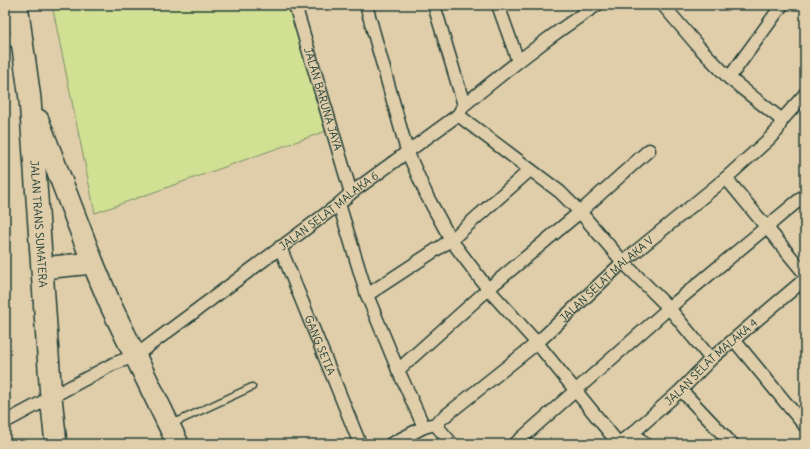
<svg xmlns="http://www.w3.org/2000/svg" width="810" height="449" font-family="Delius,sans-serif">
  <rect width="100%" height="100%" fill="#e0ceab"/>
  <filter id="ink" filterUnits="userSpaceOnUse"><feTurbulence type="fractalNoise" baseFrequency=".025" numOctaves="2"/><feDisplacementMap in="SourceGraphic" scale="8" xChannelSelector="R" yChannelSelector="G"/><feConvolveMatrix kernelMatrix="1 2 1 2 8 2 1 2 1" color-interpolation-filters="sRGB"/></filter>
  <g filter="url(#ink)">
    <path fill="#d2e094" stroke="#788e64" d="M52,5H293L326,131L95,213Z"/>
    <g fill="none" stroke-linecap="round" stroke-linejoin="round">
      <g stroke="#1f3d34" stroke-width="9">
        <path id="lane" d="M172,424L252,387"/>
      </g>
      <g stroke="#1f3d34" stroke-width="15">
        <g id="street">
          <path id="s1" d="M295,5L351,193"/>
          <path d="M366,5L407,151L427,196L451,240L488,289L537,343L618,443"/>
          <path d="M434,5L464,105"/>
          <path d="M498,5L518,61"/>
          <path d="M663,5L698,46L729,78L782,120"/>
          <path d="M5,40L22,39"/>
          <path d="M729,78L782,5"/>
          <path d="M458,115L560,192L580,212L623,262L669,308L711,359"/>
          <path d="M726,178L805,274"/>
          <path d="M339,204L367,295L398,370L424,427"/>
          <path id="s2" d="M280,247L360,444"/>
          <path d="M367,295L451,240L530,170"/>
          <path d="M734,340L805,426"/>
          <path d="M398,370L494,284L580,212L649,150"/>
          <path d="M681,390L732,444"/>
          <path id="s3" d="M5,422L113,364L135,356L339,204L351,193L458,115L464,105C507,70 550,35 597,5"/>
          <path d="M435,424L452,444"/>
          <path d="M633,433L645,444"/>
          <path id="s4" d="M391,444L424,427L435,424L537,343L623,262L726,178L768,140L777,131L782,120L805,94"/>
          <path d="M515,444L669,308L805,195"/>
          <path id="s5" d="M617,444L633,433L681,390L711,359L805,279"/>
        </g>
      </g>
      <g stroke="#1f3d34" stroke-width="24">
        <g id="highway">
          <path id="s6" d="M17,5L30,99L51,397L56,444"/>
          <path d="M38,120L93,263L111,306L178,444"/>
          <path d="M42,268L93,263"/>
        </g>
      </g>
      <use href="#lane" stroke="#e0ceab" stroke-width="6"/>
      <use href="#street" stroke="#e0ceab" stroke-width="12"/>
      <use href="#highway" stroke="#e0ceab" stroke-width="21"/>
    </g>
  </g>
  <g text-anchor="middle" dominant-baseline="central" stroke-width="4" stroke-linejoin="round" paint-order="stroke">
    <g font-size="11" fill="#1f3d34" stroke="#e0ceab">
      <text stroke="none"><textPath href="#s1" startOffset="98">JALAN BARUNA JAYA</textPath></text>
      <text stroke="none"><textPath href="#s3" startOffset="388">JALAN SELAT MALAKA 6</textPath></text>
      <text stroke="none"><textPath href="#s6" startOffset="220">JALAN TRANS SUMATERA</textPath></text>
      <text stroke="none"><textPath href="#s4" startOffset="273">JALAN SELAT MALAKA V</textPath></text>
      <text stroke="none"><textPath href="#s2" startOffset="106">GANG SETIA</textPath></text>
      <text stroke="none"><textPath href="#s5" startOffset="125">JALAN SELAT MALAKA 4</textPath></text>
    </g>
  </g>
  <rect width="810" height="449" fill="none" stroke="#e0ceab" stroke-width="20"/>
  <rect x="10" y="10" width="790" height="429" fill="none" stroke="#1f3d34" stroke-width="1.5" filter="url(#ink)"/>
</svg>
